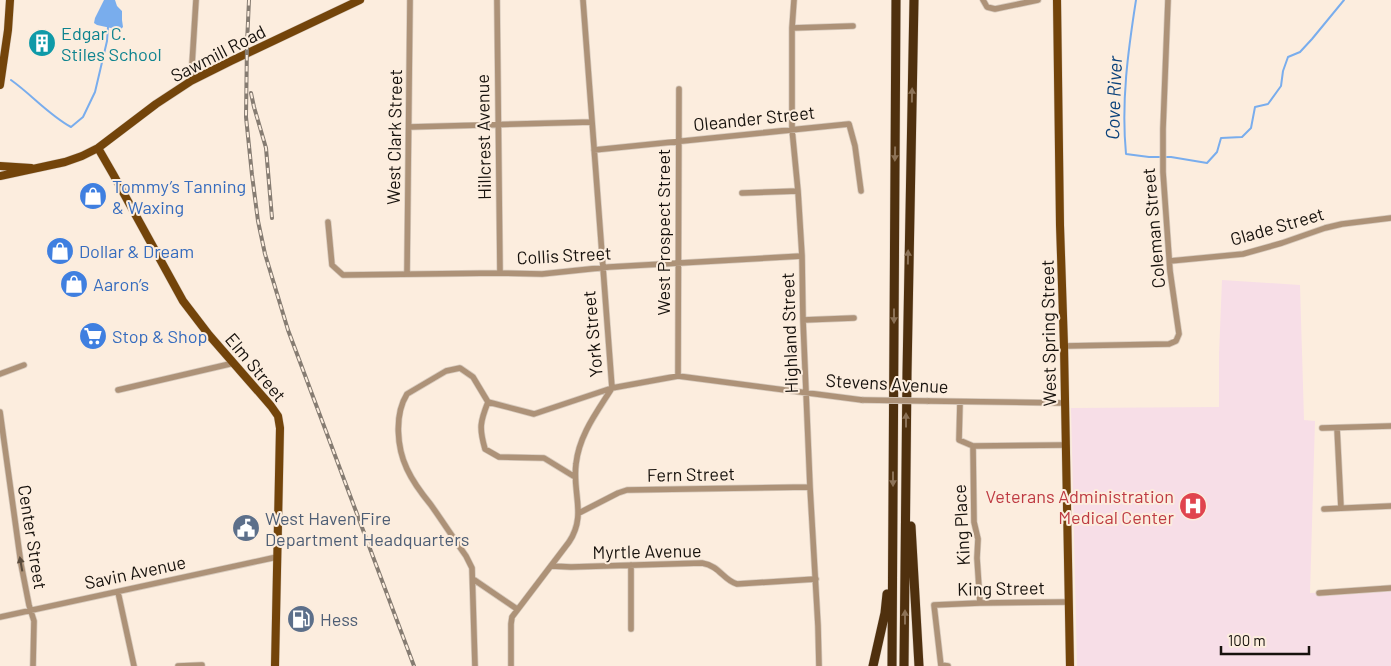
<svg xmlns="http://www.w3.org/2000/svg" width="1391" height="666" font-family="Barlow,sans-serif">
  <rect width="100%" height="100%" fill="#fcedde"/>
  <path fill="#f7dee7" d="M1222,280L1300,285L1304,420L1315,421L1310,593L1391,590V666H1077L1071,408L1219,407V354Z"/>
  <path fill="#79aded" d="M104,0H115L117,6L122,11V20L123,27L120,30L97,25L94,23L95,18Z"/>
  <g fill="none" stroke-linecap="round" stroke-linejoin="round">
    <path stroke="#79aded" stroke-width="2" d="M1136,0C1128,51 1121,102 1126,154L1149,157H1171L1207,163L1217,152L1221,138L1242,137L1251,128L1255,107L1268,104L1281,86L1283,71L1288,57L1300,52L1312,39L1344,0
      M11,80C32,95 49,115 71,127L83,117L95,92L107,41L108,27"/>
    <g stroke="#d7cabd" stroke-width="7">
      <path id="minor" d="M497,0L500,273
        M794,0L792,28V129L798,191L802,256L803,320L810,487L818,626L819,666
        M983,0L987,7L995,9L1038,0
        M792,28L853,26
        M191,81L196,0
        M409,127L592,122
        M594,150L849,124L855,146L861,191
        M742,193L798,191
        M328,222L332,265L343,275L500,273L542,274L609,267L802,256
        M1170,261L1243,254L1282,243L1325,228L1342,224L1391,218
        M407,274L410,0
        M803,320L854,318
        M1064,346L1169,344L1176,341L1179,334L1170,271L1163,172V129L1168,0
        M0,374L24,365
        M678,376L679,89
        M118,390L234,363
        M928,401L1064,403
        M960,402L959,440L973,446L1066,445
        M0,412L21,564L29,605L34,621L33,666
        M1322,428L1391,426
        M1337,428L1341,508
        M973,446L974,522L978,539L977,558L980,603
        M575,477L544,458L499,457L485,449C479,428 480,422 488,402L534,414L612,388L678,376L862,400
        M1324,509L1391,506
        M579,513L618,493L627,490L810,487
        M631,565V629
        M551,566L571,567L702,563C720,566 723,580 737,584L816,579
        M473,579L517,609
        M118,592L134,666
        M1319,593L1391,588
        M0,617L277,557
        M941,665L948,666
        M178,666L202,665
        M475,666L472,568L466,556C454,539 443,522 431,505C422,494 413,482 407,469C397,448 394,415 407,394L446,371L460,368L473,377L488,402
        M511,666V624L512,617L569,542C587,515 572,493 576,464C579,435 597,412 612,388L583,0
        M941,666L934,605L980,603L1068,602"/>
    </g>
    <g stroke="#d7cabd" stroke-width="9">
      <path id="major" d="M1057,0L1060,225L1064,346L1070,666
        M0,85L8,30L10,0
        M98,148L113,174L183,301L209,335L271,406L278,416L280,428L275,666
        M0,166L31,168
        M0,176L65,162L82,156L98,148L156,104L191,81L231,61L360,0"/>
    </g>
    <g stroke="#d7cabd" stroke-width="10">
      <path id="highway" d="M911,526L919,666
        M873,666L885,613L887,594
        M892,666L896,0
        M904,666L907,373L914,0"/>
    </g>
    <use href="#minor" stroke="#ad9278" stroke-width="5.5"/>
    <use href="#major" stroke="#73440a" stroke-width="8"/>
    <use href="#highway" stroke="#4f300e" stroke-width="9"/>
    <g stroke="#867c72" stroke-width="4">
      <path id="rail" d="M249,0L247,43L246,117L252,175L258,221L265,254L288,330L414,666
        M251,93L254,107L266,148L272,218"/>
    </g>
    <use href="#rail" stroke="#fcedde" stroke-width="2" stroke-dasharray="5.5" stroke-linecap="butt"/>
    <g stroke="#d7cabd" stroke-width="7" stroke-linecap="butt">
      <path id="minor-bridge" d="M862,400L928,401"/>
    </g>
    <use href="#minor-bridge" stroke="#ad9278" stroke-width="5.5"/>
  </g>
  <defs><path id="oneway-solid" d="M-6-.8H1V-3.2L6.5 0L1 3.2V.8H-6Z" transform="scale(1.25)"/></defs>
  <g fill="#8c7257">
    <use href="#oneway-solid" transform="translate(912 95) rotate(-89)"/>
    <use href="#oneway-solid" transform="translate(895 154) rotate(91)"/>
    <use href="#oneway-solid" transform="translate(908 257) rotate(-89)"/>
    <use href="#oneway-solid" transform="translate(894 316) rotate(90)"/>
    <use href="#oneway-solid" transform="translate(906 420) rotate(-90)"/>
    <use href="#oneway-solid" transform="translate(893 479) rotate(90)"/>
    <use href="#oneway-solid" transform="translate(905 617) rotate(-90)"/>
  </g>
  <use fill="#5a4c3d" href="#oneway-solid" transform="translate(21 564) rotate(-100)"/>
  <defs>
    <g id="building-disc" transform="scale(1.4375)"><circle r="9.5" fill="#0f9aa8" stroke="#fcedde"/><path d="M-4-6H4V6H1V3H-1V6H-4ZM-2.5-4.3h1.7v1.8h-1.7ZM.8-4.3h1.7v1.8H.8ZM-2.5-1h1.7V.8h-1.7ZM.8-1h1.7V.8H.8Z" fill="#fff"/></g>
    <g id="shop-disc" transform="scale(1.4375)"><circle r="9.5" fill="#3f7fe0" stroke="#fcedde"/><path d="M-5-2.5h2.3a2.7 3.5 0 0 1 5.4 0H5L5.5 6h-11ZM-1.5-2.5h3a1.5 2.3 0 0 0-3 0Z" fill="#fff"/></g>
    <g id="supermarket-disc" transform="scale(1.4375)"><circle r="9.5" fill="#3f7fe0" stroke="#fcedde"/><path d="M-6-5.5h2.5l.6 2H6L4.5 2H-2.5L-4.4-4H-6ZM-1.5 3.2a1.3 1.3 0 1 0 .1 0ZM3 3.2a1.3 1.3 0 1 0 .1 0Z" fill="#fff"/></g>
    <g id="hospital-disc" transform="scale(1.4375)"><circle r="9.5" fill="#e0444e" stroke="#fcedde"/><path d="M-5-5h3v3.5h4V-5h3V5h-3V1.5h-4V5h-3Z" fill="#fff"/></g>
    <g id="civic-disc" transform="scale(1.4375)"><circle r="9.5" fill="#5c6f8a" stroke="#fcedde"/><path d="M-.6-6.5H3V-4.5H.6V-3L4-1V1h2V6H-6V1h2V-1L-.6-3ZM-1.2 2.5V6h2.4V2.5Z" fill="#fff"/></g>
    <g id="fuel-disc" transform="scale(1.4375)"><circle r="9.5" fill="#5c6f8a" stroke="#fcedde"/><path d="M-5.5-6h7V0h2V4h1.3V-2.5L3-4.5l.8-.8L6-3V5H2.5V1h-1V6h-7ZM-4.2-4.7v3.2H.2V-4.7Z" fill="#fff"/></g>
  </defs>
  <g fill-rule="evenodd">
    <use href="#building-disc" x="42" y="43"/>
    <use href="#shop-disc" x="93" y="196"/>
    <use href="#shop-disc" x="60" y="251"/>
    <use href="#shop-disc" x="74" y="284"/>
    <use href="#supermarket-disc" x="93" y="336"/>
    <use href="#hospital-disc" x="1193" y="506"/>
    <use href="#civic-disc" x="246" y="528"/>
    <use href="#fuel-disc" x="301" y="619"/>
  </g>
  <g text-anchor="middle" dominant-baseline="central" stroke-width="4" stroke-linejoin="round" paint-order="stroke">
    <g font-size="18" fill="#0d838f" stroke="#fcedde" text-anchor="start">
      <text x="61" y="33">Edgar C.<tspan x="61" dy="21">Stiles School</tspan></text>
    </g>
    <g font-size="18" fill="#17120d" stroke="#fcedde">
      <text transform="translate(218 53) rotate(-27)">Sawmill Road</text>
      <text transform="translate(754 118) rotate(-6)">Oleander Street</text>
      <text transform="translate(394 137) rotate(-89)">West Clark Street</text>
      <text transform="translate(483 137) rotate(-91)">Hillcrest Avenue</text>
      <text transform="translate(1277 226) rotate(-16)">Glade Street</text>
      <text transform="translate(1153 228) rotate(-95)">Coleman Street</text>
      <text transform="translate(663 232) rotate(-90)">West Prospect Street</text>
      <text transform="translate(564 255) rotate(-3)">Collis Street</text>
      <text transform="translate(789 333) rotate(-92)">Highland Street</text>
      <text transform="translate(1048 333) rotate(-91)">West Spring Street</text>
      <text transform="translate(592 334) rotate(-95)">York Street</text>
      <text transform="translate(256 367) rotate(50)">Elm Street</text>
      <text transform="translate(887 383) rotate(3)">Stevens Avenue</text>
      <text transform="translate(691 474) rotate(-1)">Fern Street</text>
      <text transform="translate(961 525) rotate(-93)">King Place</text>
      <text transform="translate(33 537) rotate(81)">Center Street</text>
      <text transform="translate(647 551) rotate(-1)">Myrtle Avenue</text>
      <text transform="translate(135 572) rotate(-12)">Savin Avenue</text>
      <text transform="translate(1001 588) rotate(-1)">King Street</text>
    </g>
    <g font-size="18" fill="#366cbe" stroke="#fcedde" text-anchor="start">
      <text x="112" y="186">Tommy’s Tanning<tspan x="112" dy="21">&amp; Waxing</tspan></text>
      <text x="79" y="251">Dollar &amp; Dream</text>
      <text x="93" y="284">Aaron’s</text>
      <text x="112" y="336">Stop &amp; Shop</text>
    </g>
    <g font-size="18" fill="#be3a42" stroke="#fcedde" text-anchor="end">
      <text x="1174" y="496">Veterans Administration<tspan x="1174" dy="21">Medical Center</tspan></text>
    </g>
    <g font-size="18" fill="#4e5e75" stroke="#fcedde" text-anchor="start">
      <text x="265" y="518">West Haven Fire<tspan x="265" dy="21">Department Headquarters</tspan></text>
      <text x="320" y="619">Hess</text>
    </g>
    <g font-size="19" font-style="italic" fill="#0b427b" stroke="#fcedde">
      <text transform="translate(1113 98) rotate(-88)">Cove River</text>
    </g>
  </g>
  <path d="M1221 646v8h88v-8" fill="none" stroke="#17120d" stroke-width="2.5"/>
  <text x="1228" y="646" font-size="15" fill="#17120d" stroke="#fcedde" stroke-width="4" paint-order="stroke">100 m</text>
</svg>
